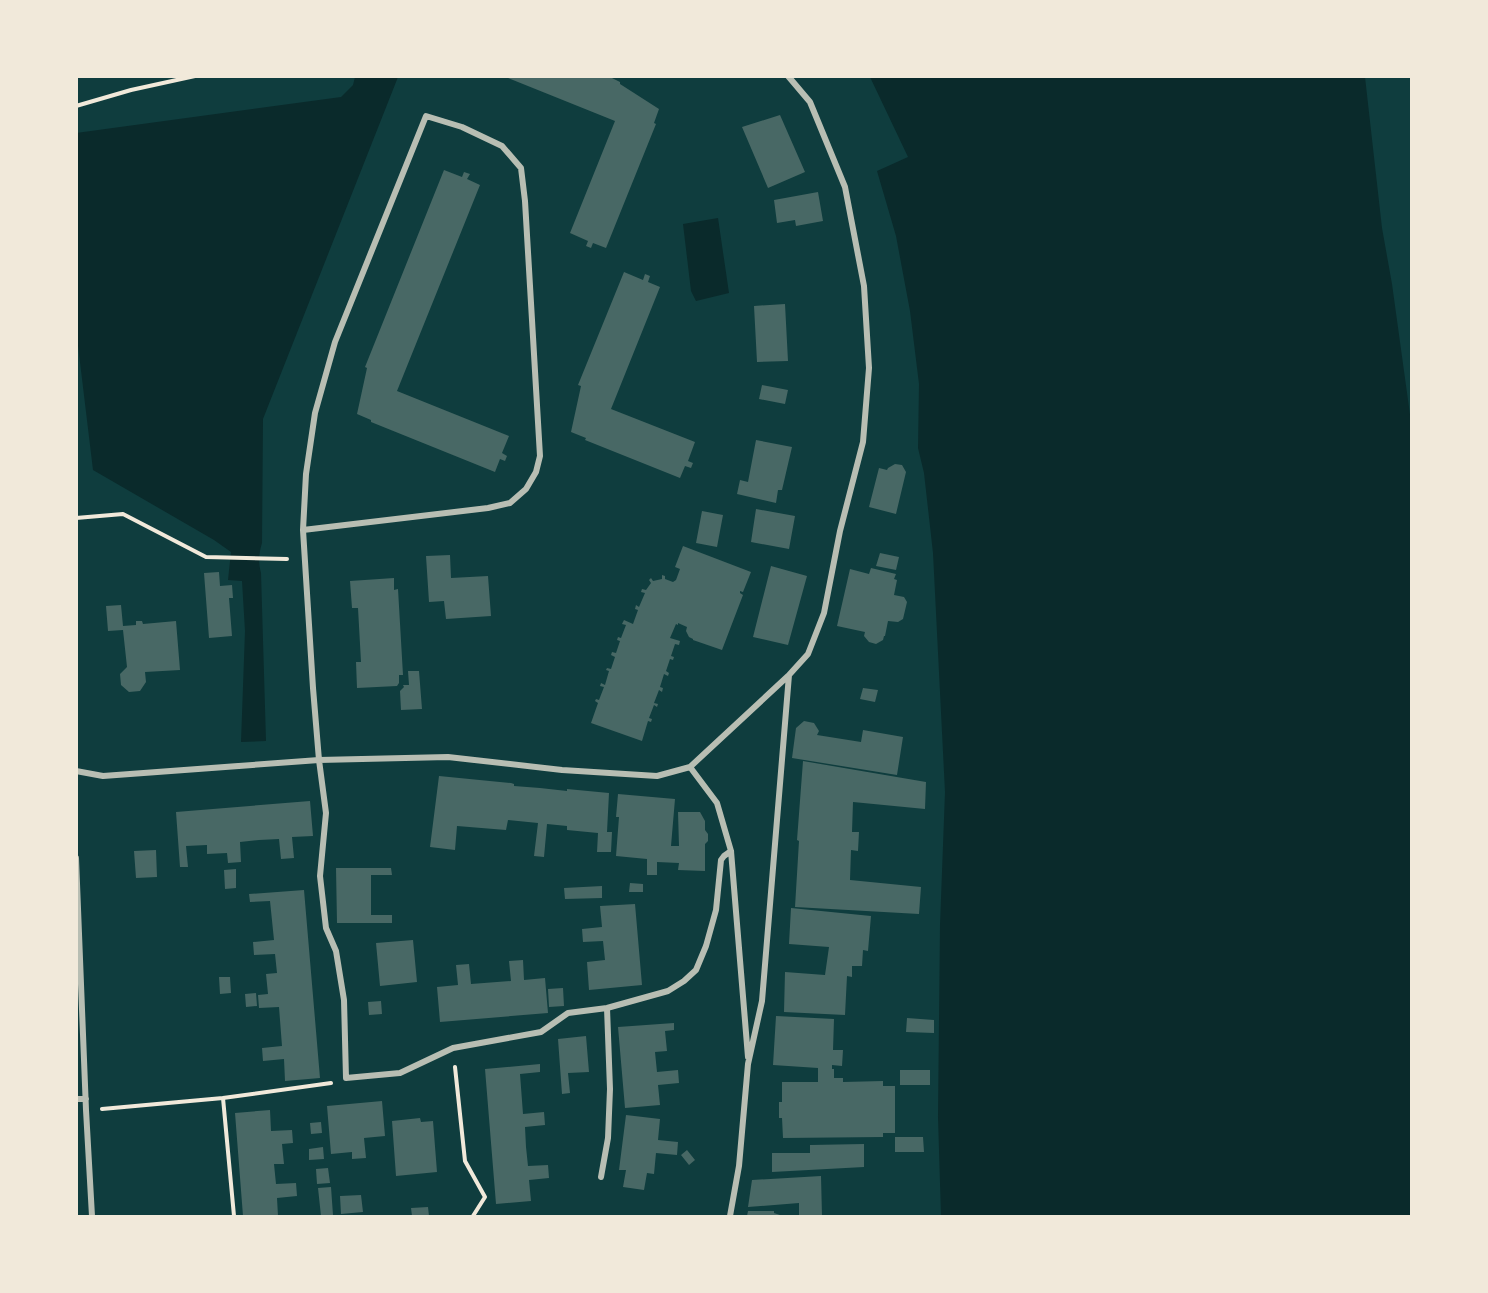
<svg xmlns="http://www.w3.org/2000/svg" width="1488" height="1293" font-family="'DejaVu Sans',sans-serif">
  <rect width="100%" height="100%" fill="#0f3d3e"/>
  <path fill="#0a2a2b" d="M355,77H398L263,419L262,543C259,553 258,562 261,573L266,741L241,742L245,631L242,581L228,580L231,552L214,540L93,470L76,329V133L341,97L353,85Z
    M870,77H1365L1382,228L1392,284L1412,429L1411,1216H941L938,1117L940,925L945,792L933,553L924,473L918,448L919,384L910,311L896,236L877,171L908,157Z
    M718,218L729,293L696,301L691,291L683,224Z"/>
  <path fill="#486865" d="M503,76H608L620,82V84L659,109L654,123L656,124L606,248L593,243L591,248L586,246L588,241L570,233L615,121Z
    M780,115L805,172L768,188L742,127Z
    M444,170L462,177L464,172L470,174L467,179L480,185L397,391L509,436L502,453L507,456L505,461L500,459L495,472L371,422V420L357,414L367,368L365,367Z
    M818,192L823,221L796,226L795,220L777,223L774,200Z
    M624,272L643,280L645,274L650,276L648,282L660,287L611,409L695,442L688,461L693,463L691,468L685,466L680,478L585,440L586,438L571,432L581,386L578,385Z
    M785,304L788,361L757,362L754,306Z
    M762,385L788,390L785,404L759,399Z
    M756,440L792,447L782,490H778L776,503L737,494L740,480L748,482Z
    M895,464L902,465L906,472L896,514L869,507L879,468L887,470L888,468Z
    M756,509L795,516L789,549L751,542Z
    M702,511L723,515L717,547L696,543Z
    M683,546L751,572L743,592L740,591V593L743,595L722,650L693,640V639L689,637L686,631L687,627L678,623V625L676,624L670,638L680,641L679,645L675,644L671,656L674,657L673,660L670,659L666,671L669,673L668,676L664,674L660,687L663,688L662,692L659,690L654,703L658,704L657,707L654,705L649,718L652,719L651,722L648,721L642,741L591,723L598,703L595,701L596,699L599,700L604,687L600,686L601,683L605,685L609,671L606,670L607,668L611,669L615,657L611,655L612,652L616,653L620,641L617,640L618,637L621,638L626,625L622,624L624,620L633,624L638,610L635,609L636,605L639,607L645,593L641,592L642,589L646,590L651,583L649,580L651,578L653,581L662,579V575L665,576V579L673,582L676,580L680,569L675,567Z
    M880,553L899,557L896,570L876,566Z
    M450,555L451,578L488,576L491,616L446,619L444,601L429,602L426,556Z
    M771,566L807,576L788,645L753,637Z
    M871,568L896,574L894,579L897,580L894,595L904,597L907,602L903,619L898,622L888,621L885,636H884L883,640L876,644L869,642L864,636L865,632L837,626L850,569L869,574Z
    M219,572L220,586L232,585L233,598H229L232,636L209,638L204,573Z
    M394,578V590L398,589L403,675H399V683L397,686L357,688L356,662H361L358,608H352L350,581Z
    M121,605L123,626L136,625V621H142L143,624L176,621L180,670L145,672L146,682L140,691L129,692L121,685L120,674L127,667L123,630L108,631L106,606Z
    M408,671H419L422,709L401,710L400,691L404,687L403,685H409Z
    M863,688L878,690L875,702L860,699Z
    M804,721L814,723L819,731L817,735L861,742L863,730L903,737L897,775L792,758L796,728Z
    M803,761L926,782L925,809L853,802L852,832H859L858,851L851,850L850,880L921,887L919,914L795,907L799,841L797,840L798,827Z
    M439,776L511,783L514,784V786L540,788L567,791V789L609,793L607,832H612L611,852H597L598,833L567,830V826L547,824L544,857L534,856L538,823L508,820L506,830L457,826L455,850L430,847Z
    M618,794L675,799L671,846H679L678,812H700L705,821V830L708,834V841L705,844V871L678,870L679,863L657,862V875H647V859L616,856L619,817H616Z
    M310,801L313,836L292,837L294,858L281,859L279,839L259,840L240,842L241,862L228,863L227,853L207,854V845L186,846L188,867H180L176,812Z
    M156,850L157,877L136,878L134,851Z
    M336,868H391L392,875H371V915H392V923H337Z
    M236,869V888L225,889L224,870Z
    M630,883L643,884V892H629Z
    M602,886V898L565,899L564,888Z
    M304,890L320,1078L285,1081L284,1059L263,1061L262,1048L282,1046L279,1007L259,1008L258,995L268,994L266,974L277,973L275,954L254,955L253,942L274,940L270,901L250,902L249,894Z
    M635,904L642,985L589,990L587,962L605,960L603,941L583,942L582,929L602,927L600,906Z
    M791,908L871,916L868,951L863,950L862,966H852V977L847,976L845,1015L784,1012L785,972L825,975L829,947L789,944Z
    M413,940L417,982L380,986L376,943Z
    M523,960L524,980L545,978L548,1013L440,1022L437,987L458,985L456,965L469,964L471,984L511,981L509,961Z
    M219,977H230L231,993L220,994Z
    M563,988L564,1006L549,1007L548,989Z
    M256,993L257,1006L246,1007L245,994Z
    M381,1001L382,1014L369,1015L368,1002Z
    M776,1016L834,1019L833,1050H843L842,1066L832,1065V1069H834V1078H843V1082L883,1081V1086H895V1133H883V1137L783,1138L782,1118H779V1102H782V1082H818V1068L773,1065Z
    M907,1018L934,1020V1033L906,1032Z
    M674,1023V1030L665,1031L667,1051L655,1052L657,1072L678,1070L679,1083L658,1085L660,1105L625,1108L618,1027Z
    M586,1036L589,1072L568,1073L570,1093L562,1094L558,1039Z
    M540,1064V1072L520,1074L523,1114L544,1112L545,1125L525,1127L526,1147L528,1166L548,1165L549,1178L529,1180L531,1201L496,1204L485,1069Z
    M900,1070H930V1085H900Z
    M382,1101L385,1136L364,1138L366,1158L352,1159V1152L331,1154L327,1106Z
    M270,1110L271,1131L292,1130L293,1143L282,1144L284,1164H274L276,1184L296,1183L297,1196L277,1198L278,1216H243L235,1113Z
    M626,1115L660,1119L658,1140L678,1142L677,1155L656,1153L654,1174L647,1173L644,1190L623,1187L626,1170H619Z
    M420,1118L421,1122L433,1121L437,1172L396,1176L392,1121Z
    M321,1122L322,1133L311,1134L310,1123Z
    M895,1137H923L924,1152H895Z
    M864,1144V1167L772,1172V1153H810V1145Z
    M323,1147L324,1159L309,1160V1149Z
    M687,1150L695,1160L689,1165L681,1155Z
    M328,1168L330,1183L317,1184L316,1169Z
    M821,1176L822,1216H799V1203L748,1207L752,1180Z
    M331,1187L333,1215L332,1216H321L318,1188Z
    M361,1195L363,1212L341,1214L340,1196Z
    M428,1207L429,1216H412L411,1208Z
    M748,1211H774V1213L783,1216H747Z"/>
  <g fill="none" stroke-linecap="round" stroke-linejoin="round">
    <path stroke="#f1e9da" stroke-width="4" d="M76,106L131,90L195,76
      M76,518L123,514L206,557L287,559
      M455,1067L465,1161L485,1197L473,1216
      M102,1109L223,1098
      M234,1216L223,1098L331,1083"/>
    <path stroke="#b8beb3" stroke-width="6" d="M303,530L306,474L315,413L335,342L426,116L462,127L502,146L521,168L525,201L540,456L536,472L526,489L510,503L488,508L303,530L313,688L319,760L326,813L320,876L326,928L336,951L344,1000L346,1078L400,1073L453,1048L541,1032L568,1013L607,1008L668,991L684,981L696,970L706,946L716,910L721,860L724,856L731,851
      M690,767L717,803L731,851L748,1057
      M76,771L103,776L319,760L448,757L562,770L657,776L690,767L788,676
      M76,858L86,1110L92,1216
      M76,1099H86
      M601,1177L608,1138L610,1089L607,1008
      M730,1216L739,1166L748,1064L762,1001L789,675L808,654L824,613L840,531L863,442L869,368L864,286L845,187L810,102L788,76"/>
  </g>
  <rect width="1488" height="1293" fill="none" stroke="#f1e9da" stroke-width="156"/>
</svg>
